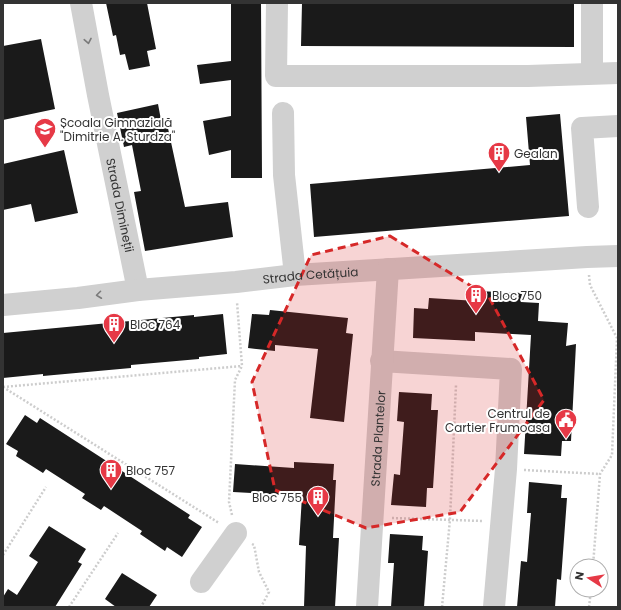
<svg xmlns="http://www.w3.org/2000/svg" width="621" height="610" font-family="Poppins,sans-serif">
  <rect width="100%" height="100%" fill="#fff"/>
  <path fill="#1a1a1a" d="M106,3H147L156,49L147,51L150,66L129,70L125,54L120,55L116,35L113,36Z
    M231,3H261L262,178H231V150L209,155L203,121L231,116V80L200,84L197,65L231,61Z
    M302,3H574V47L301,46Z
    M41,39L55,109L3,120V46Z
    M158,104L161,120L166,119L185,207L228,202L233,237L145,251L134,192L141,191L132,145L124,147L117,113Z
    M560,114L569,216L314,237L310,184L530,165L526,117Z
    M64,150L78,213L35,222L31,204L3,210V164Z
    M478,291L522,293L521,302L539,303L538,321L568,323L566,346L576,344L571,441H562L561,456L524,454L531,335L475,332V341L413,338L414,308L428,309L429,298L477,301Z
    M270,310L348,318L346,333L353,334L344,422L310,418L318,349L275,345V351L248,348L252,314L269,315Z
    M223,314L227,354L199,357V359L131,365V368L43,376V374L3,378V333L194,315V317Z
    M399,392L432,394L431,410H438L433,488H427L426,507L391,505L394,474L400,475L404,422L397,421Z
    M25,415L37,423L40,418L190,515L188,518L202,527L182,557L167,547L165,551L140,534L142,531L104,506L101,510L82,498L85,494L46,469L43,473L16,456L18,451L6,444Z
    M294,462L334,464L333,480H336L333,538H339L335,607H304L306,546L299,545L302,496L233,492L235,464L294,468Z
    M529,482L562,485L561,498H567L561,580L557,579L555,607H517L521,561L527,562L531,513H527Z
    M49,526L86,549L78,562L82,564L55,607H3V597L8,589L17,595L38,562L29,556Z
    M390,534L423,536L422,550L428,551L424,607H391L394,563H388Z
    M122,573L157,595L149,607H116L105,599Z"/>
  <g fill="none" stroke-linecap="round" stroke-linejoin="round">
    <path stroke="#cdcdcd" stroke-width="2.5" stroke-dasharray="2 2" stroke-linecap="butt" d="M589,275L590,285L617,338L612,455L600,474L593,566
      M3,387L219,523
      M3,387L242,366
      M524,470L600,474
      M232,515L229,502L235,380L242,366L237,302
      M392,518L483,521
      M252,544L254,545L259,572L269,592L261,607
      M3,555L46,487
      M69,607L118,533
      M442,607L450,519L456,385
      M589,607L591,590"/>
    <g stroke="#d0d0d0" stroke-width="22">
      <path id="s1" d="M81,3L98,95L138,290"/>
      <path d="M277,3L276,76H528L618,73"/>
      <path d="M592,73V3"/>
      <path d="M283,113L284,175L295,275"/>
      <path d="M588,207L582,128L618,126"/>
      <path id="s2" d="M3,305L78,298L138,290L236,282L295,275L587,257L618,256"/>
      <path d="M381,361L511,369L506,469L494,607"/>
      <path d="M201,582L236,533"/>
      <path id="s3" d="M367,607L388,269"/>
    </g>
  </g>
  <defs><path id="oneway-chevron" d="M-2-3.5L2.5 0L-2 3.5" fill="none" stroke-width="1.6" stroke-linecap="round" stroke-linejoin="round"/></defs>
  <g stroke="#7a7a7a">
    <use href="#oneway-chevron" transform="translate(88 41) rotate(79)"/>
    <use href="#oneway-chevron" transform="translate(99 295) rotate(173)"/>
  </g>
  <path fill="#d62828" fill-opacity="0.2" stroke="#d62828" stroke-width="3" stroke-dasharray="8 5" stroke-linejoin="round" d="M390,236L489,297L544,400L460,512L366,528L275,490L252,382L311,255Z"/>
  <defs>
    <g id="school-pin" transform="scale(1.15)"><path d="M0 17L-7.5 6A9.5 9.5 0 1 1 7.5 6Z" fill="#e63946" stroke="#fff"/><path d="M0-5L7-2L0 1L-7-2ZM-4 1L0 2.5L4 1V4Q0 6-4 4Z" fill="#fff"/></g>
    <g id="building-pin" transform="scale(1.15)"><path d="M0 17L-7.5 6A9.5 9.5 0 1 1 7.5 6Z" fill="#e63946" stroke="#fff"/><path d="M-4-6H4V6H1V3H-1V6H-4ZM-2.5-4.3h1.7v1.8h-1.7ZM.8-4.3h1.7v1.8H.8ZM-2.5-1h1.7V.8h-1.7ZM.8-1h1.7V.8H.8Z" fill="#fff"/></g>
    <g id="civic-pin" transform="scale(1.15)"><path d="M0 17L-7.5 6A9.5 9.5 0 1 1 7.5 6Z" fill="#e63946" stroke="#fff"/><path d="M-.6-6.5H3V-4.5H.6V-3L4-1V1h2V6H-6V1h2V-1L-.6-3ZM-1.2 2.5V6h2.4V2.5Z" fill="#fff"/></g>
  </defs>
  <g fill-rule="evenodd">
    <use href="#school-pin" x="45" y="129"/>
    <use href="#building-pin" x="499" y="153"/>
    <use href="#building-pin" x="476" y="295"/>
    <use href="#building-pin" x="114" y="324"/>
    <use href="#civic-pin" x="566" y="420"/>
    <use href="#building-pin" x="111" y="470"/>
    <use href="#building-pin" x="318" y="497"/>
  </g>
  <g text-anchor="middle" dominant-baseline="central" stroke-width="4" stroke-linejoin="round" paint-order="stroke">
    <g font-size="12" fill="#333" stroke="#fff" text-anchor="start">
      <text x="60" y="122">Școala Gimnazială<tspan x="60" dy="14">"Dimitrie A. Sturdza"</tspan></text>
      <text x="514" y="153">Gealan</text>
      <text x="492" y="295">Bloc 750</text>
      <text x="130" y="324">Bloc 764</text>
      <text x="550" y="413" text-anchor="end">Centrul de<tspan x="550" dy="14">Cartier Frumoasa</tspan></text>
      <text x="126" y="470">Bloc 757</text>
      <text x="302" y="497" text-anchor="end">Bloc 755</text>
    </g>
    <g font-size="12" fill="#333" stroke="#fff">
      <text stroke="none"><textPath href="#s1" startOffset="206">Strada Dimineții</textPath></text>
      <text stroke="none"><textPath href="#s2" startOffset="309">Strada Cetățuia</textPath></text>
      <text stroke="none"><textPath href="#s3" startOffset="169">Strada Plantelor</textPath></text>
    </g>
  </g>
  <rect width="621" height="610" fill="none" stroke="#333333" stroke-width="8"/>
  <g transform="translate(589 578) rotate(282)"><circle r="19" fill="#ffffff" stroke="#adadad"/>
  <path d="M0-3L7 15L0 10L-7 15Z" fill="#e63946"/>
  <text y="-6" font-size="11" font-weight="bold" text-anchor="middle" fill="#333333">N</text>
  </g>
</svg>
